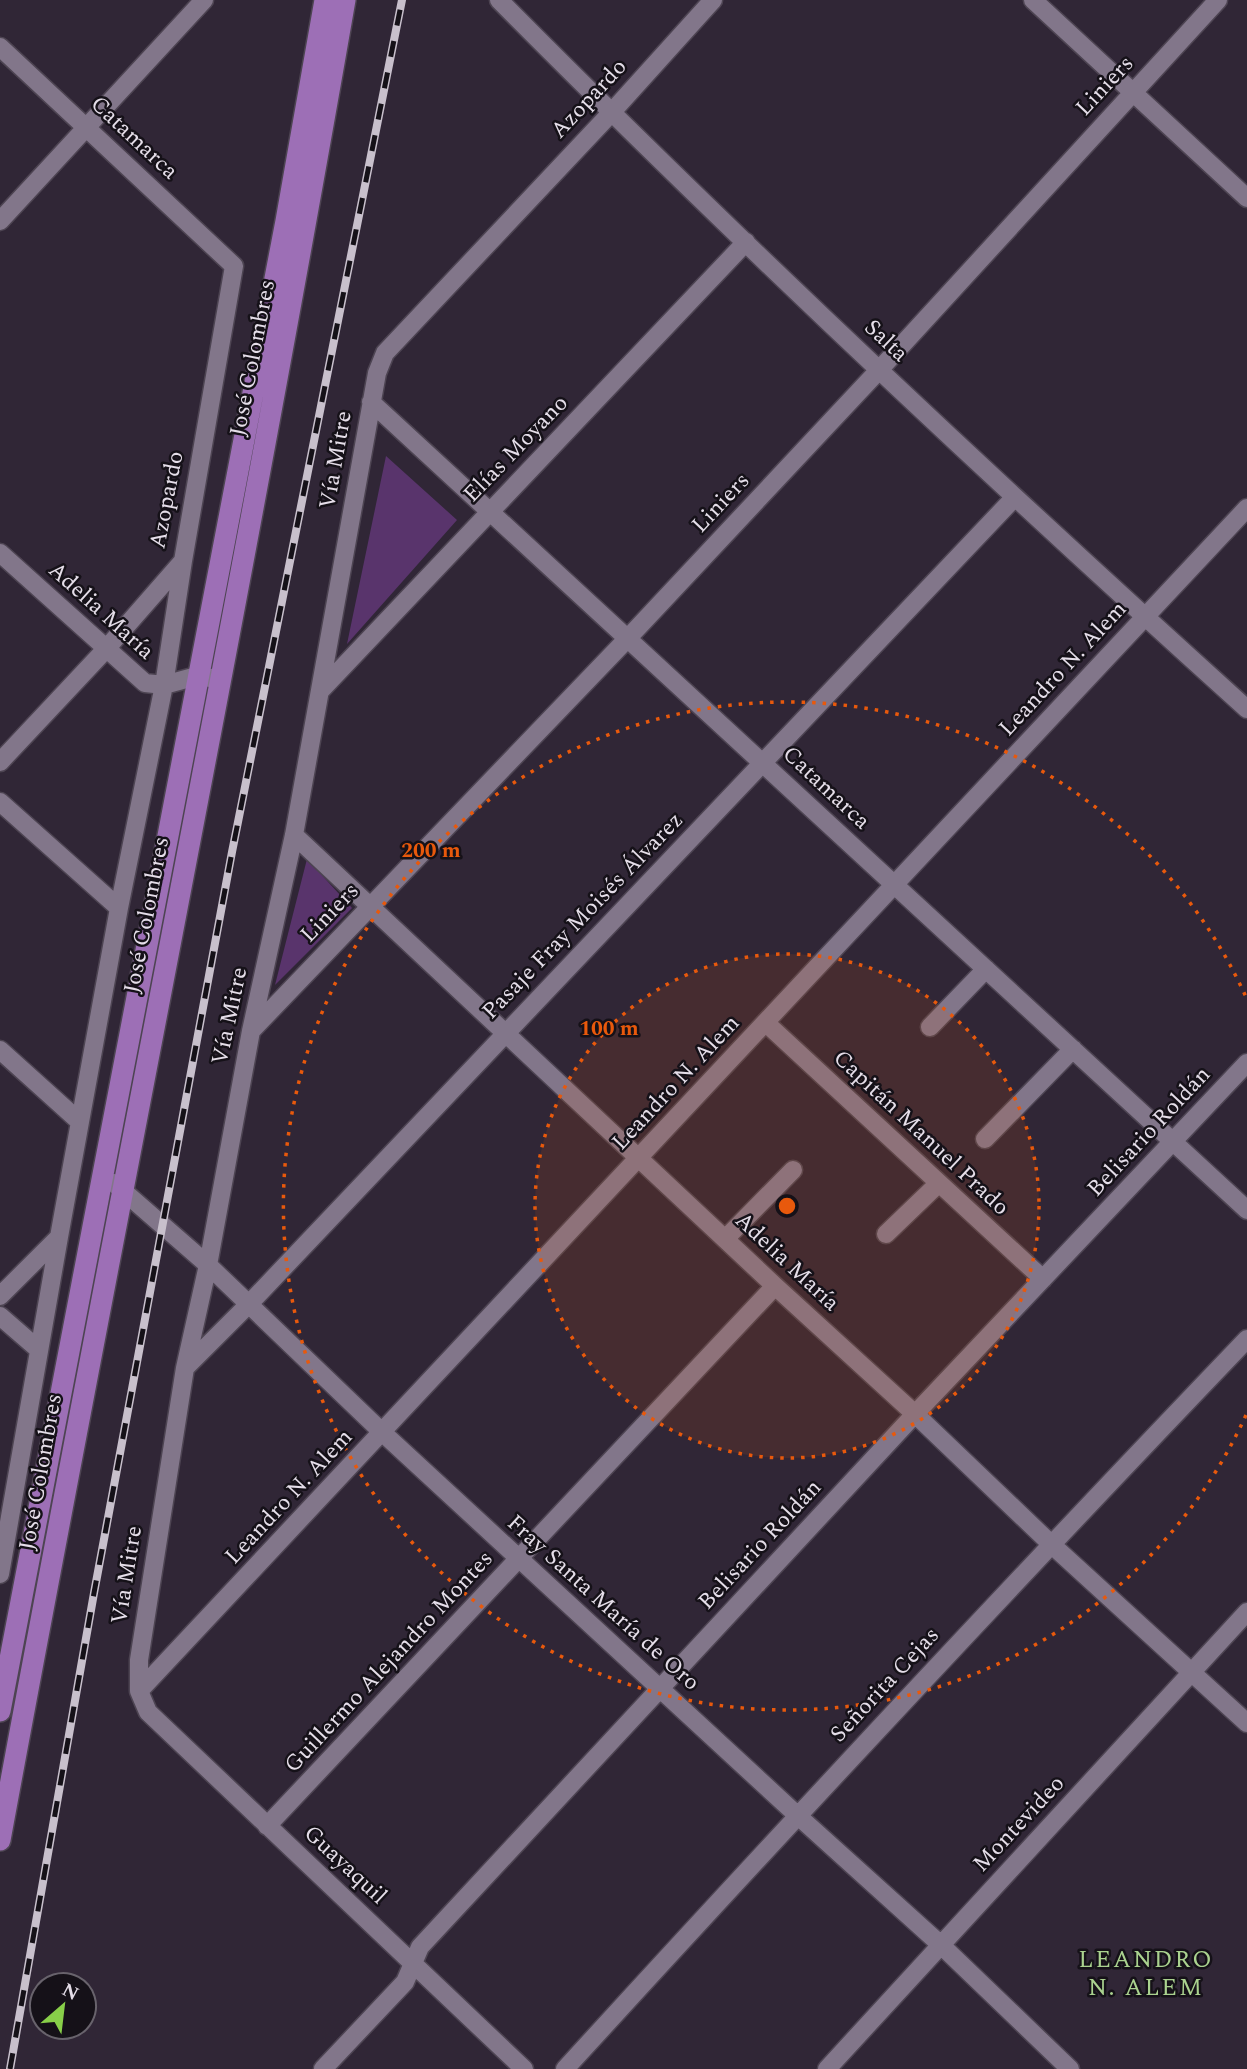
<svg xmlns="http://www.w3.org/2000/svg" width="1247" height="2069" font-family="Spectral,serif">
  <rect width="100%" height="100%" fill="#302636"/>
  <path fill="#59346c" d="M386,456L457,520L347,644Z
    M307,859L352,908L275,985Z"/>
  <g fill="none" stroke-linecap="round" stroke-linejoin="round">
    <g stroke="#4d4452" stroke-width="21">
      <path id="minor" d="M499,0C741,244 992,479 1247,709
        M1033,0L1247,198
        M0,47L234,266L183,561L106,649L0,762
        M0,221L204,0
        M371,402L1247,1210
        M0,553L145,683L164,685L197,676L211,678
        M322,689L746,242
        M0,802L119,908
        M294,835L775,1286L915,1414L1051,1544L1247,1723
        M766,1023L1043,1279
        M930,1027L986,969
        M251,1031L628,638L880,369L1218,0
        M0,1050L80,1122
        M985,1139L1073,1049
        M114,1183L208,1265L383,1433L797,1815L941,1945L1070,2069
        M886,1234L939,1183
        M725,1239L793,1170
        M0,1296L59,1237
        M0,1316L38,1349
        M185,1368L249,1304L1015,497
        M0,1574L59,1237L119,908L164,685L183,561
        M139,1691L1247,508
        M267,1826L775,1286
        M323,2069L405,1982L420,1947L915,1414L1247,1063
        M524,2069L148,1712L139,1691V1660L185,1368L208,1265L251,1031L294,835L377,373L385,353L611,113L713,0
        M565,2069C790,1823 1017,1579 1247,1339
        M827,2069L1247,1612"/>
    </g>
    <g stroke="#4d4452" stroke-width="24">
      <path id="major" d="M0,1711L286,221L325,0
        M0,1840C113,1226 238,615 345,0"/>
    </g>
    <use href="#minor" stroke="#82768a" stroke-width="18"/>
    <use href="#major" stroke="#9d6fb6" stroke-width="21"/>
    <g stroke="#c8c0cc" stroke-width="8">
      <path id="rail" d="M10,2069L94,1593L232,852L402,0"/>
    </g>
    <use href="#rail" stroke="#151118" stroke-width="5" stroke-dasharray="16" stroke-linecap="butt"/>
  </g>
  <circle cx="787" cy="1206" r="252" fill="#e8590c" fill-opacity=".12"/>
  <g fill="none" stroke="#e8590c" stroke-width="3.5" stroke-dasharray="3.5 7">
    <circle cx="787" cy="1206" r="252"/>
    <path d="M1246 1415A504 504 0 1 1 1246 997"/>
  </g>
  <g text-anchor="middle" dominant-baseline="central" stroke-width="5" stroke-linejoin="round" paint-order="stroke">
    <g font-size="23" fill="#e5dee9" stroke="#151118">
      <text transform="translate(1105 86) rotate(-47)">Liniers</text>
      <text transform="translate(589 99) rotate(-47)">Azopardo</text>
      <text transform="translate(134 138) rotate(43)">Catamarca</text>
      <text transform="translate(886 341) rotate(43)">Salta</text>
      <text transform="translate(253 358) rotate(-79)">José Colombres</text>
      <text transform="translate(516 449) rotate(-46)">Elías Moyano</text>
      <text transform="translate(336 460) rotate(-80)">Vía Mitre</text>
      <text transform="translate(167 500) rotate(-79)">Azopardo</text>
      <text transform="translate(721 503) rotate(-47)">Liniers</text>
      <text transform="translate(101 611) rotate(42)">Adelia María</text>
      <text transform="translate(1063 669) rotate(-47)">Leandro N. Alem</text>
      <text transform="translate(826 788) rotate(43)">Catamarca</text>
      <text transform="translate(330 913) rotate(-46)">Liniers</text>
      <text transform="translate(147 915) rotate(-79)">José Colombres</text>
      <text transform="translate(583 916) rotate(-46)">Pasaje Fray Moisés Álvarez</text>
      <text transform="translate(230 1016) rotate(-78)">Vía Mitre</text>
      <text transform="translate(676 1083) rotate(-47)">Leandro N. Alem</text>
      <text transform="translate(1149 1132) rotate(-47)">Belisario Roldán</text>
      <text transform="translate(921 1133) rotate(43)">Capitán Manuel Prado</text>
      <text transform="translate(787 1262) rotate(43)">Adelia María</text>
      <text transform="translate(41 1472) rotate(-80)">José Colombres</text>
      <text transform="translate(289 1497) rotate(-47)">Leandro N. Alem</text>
      <text transform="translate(760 1545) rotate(-47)">Belisario Roldán</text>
      <text transform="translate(127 1575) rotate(-81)">Vía Mitre</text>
      <text transform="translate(603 1603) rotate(42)">Fray Santa María de Oro</text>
      <text transform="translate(389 1662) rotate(-47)">Guillermo Alejandro Montes</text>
      <text transform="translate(885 1685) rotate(-47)">Señorita Cejas</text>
      <text transform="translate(1019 1824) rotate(-47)">Montevideo</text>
      <text transform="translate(345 1865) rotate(43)">Guayaquil</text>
    </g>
    <g font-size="24" letter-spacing="2" fill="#aad28f" stroke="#151118">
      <text x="1146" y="1960">LEANDRO<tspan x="1146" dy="28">N. ALEM</tspan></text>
    </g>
  </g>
  <circle cx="787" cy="1206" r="10" fill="#e8590c" stroke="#151118" stroke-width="3.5"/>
  <g font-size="21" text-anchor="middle" font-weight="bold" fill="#e8590c" stroke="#151118" stroke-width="5" stroke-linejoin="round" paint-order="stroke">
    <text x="431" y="857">200 m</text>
    <text x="609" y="1035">100 m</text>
  </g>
  <g transform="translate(63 2006) rotate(28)"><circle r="33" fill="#151118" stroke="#68636c" stroke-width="2"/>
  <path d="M0-5L12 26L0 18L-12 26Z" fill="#88cf49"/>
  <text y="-10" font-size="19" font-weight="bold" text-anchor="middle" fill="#e5dee9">N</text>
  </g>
</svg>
